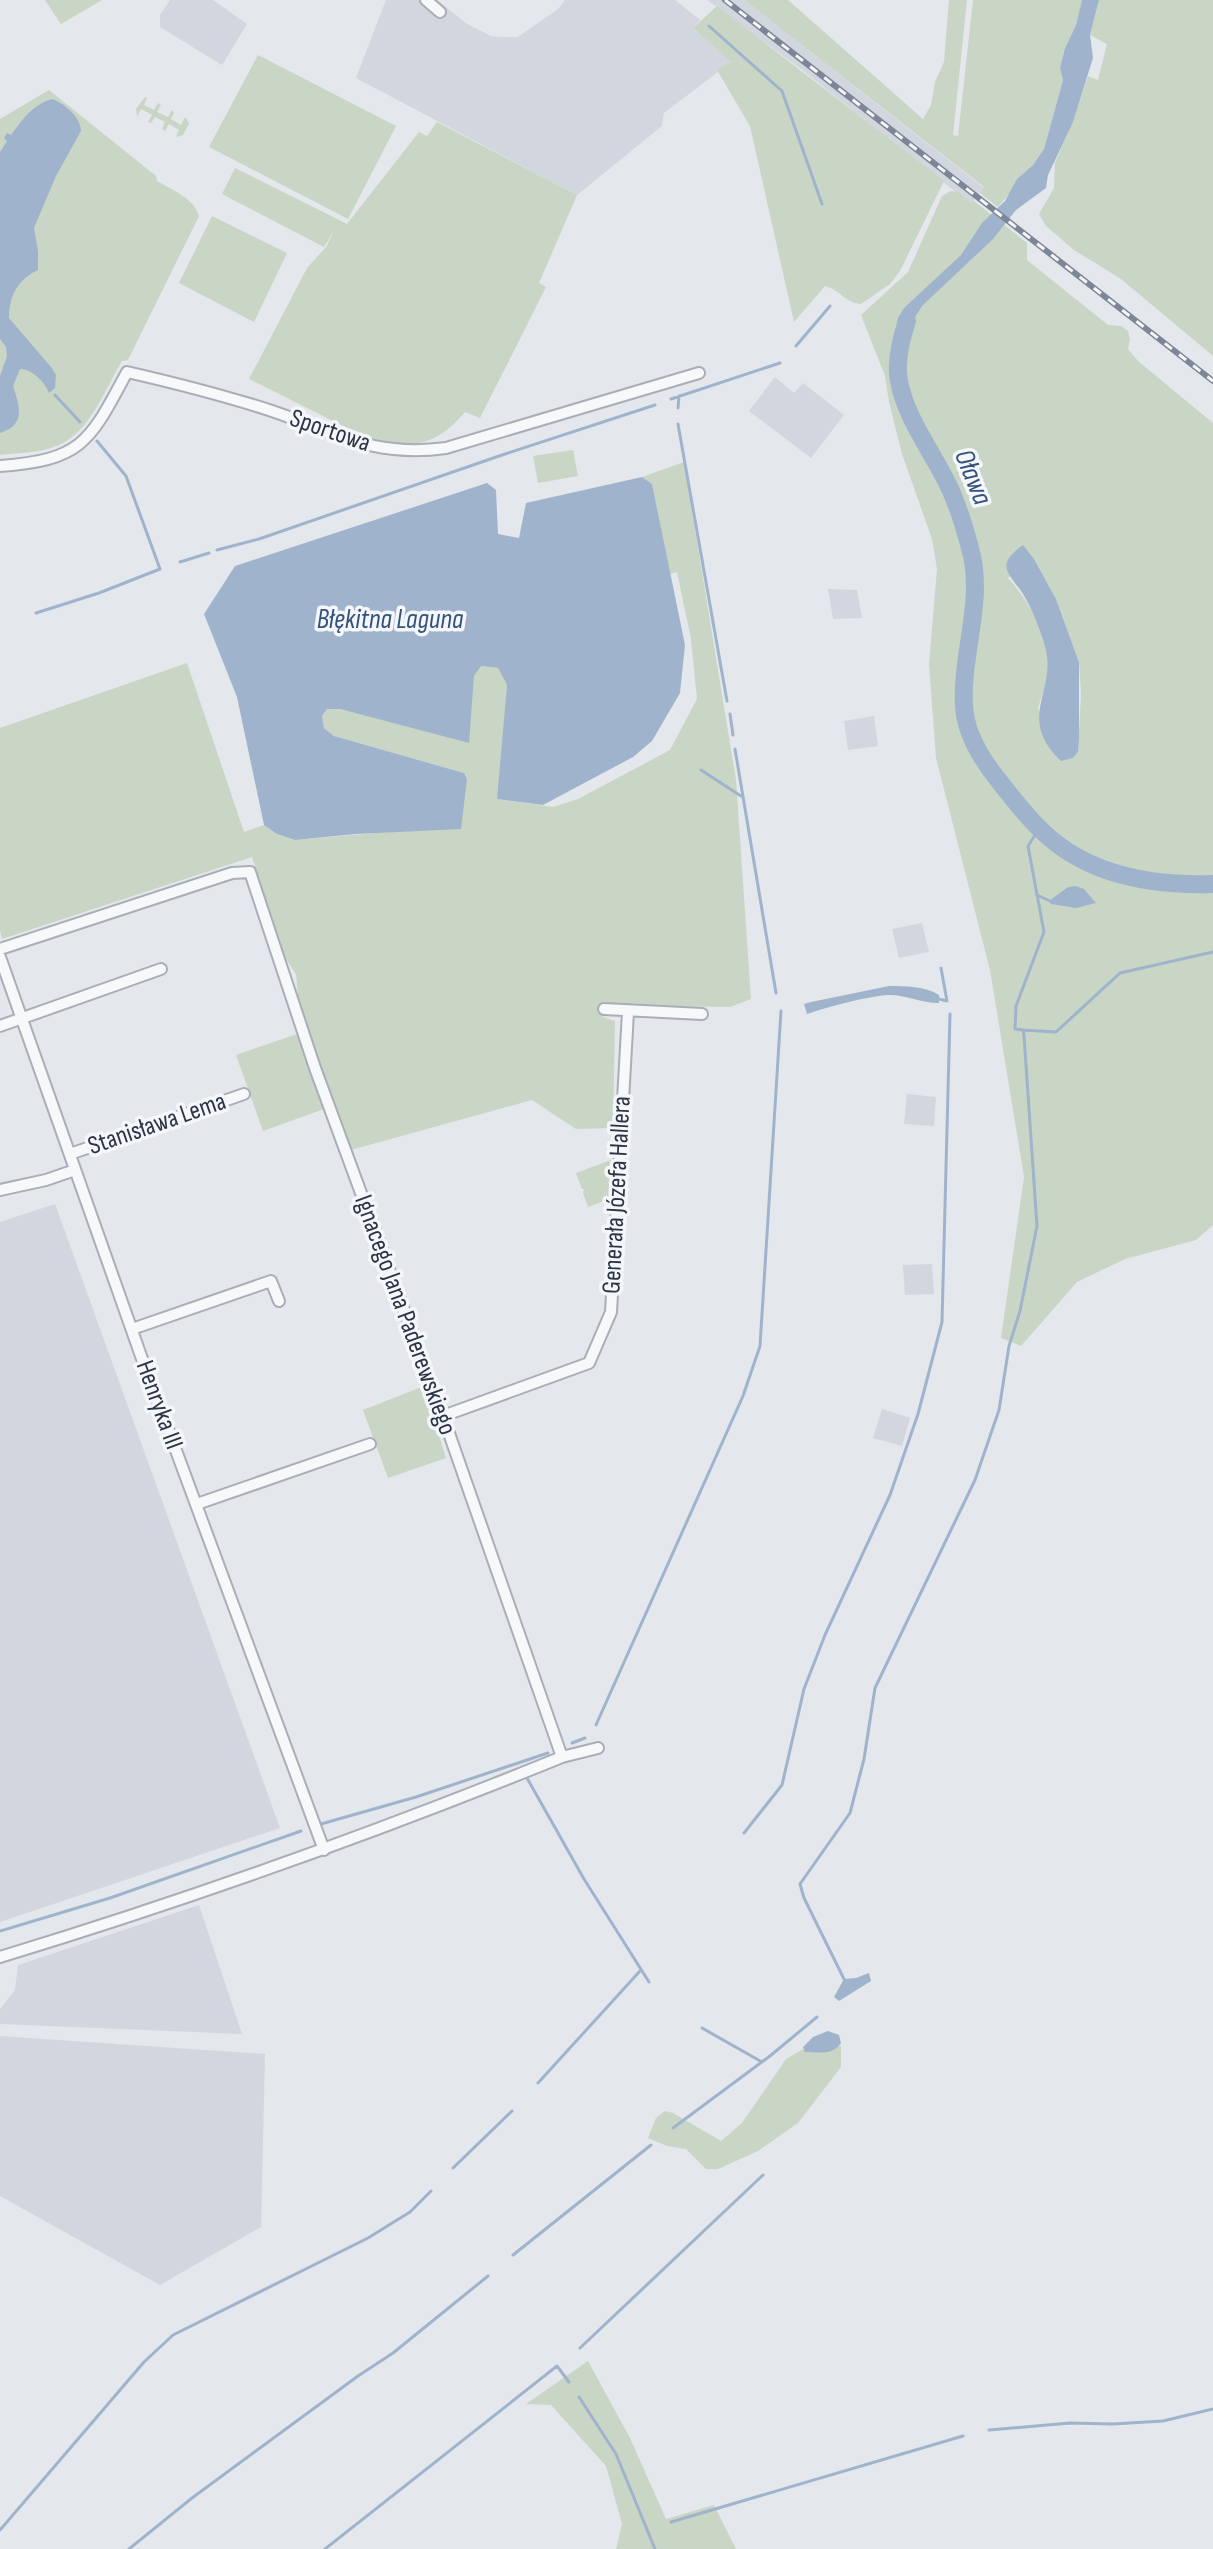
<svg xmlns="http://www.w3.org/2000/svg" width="1213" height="2549" font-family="'Sofia Sans Condensed',sans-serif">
  <rect width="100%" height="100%" fill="#e4e7ec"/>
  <path fill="#d2d6de" d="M170,0H213L247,24L222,65L160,27V15Z
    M386,0H437L467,24L491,36L501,37H518L558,9L565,0H675L700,20L693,28L731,62L664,113L662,126L577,195L356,78Z
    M707,0H744L984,188L971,204L802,70Z
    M775,377L794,393L803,383L844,415L811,458L749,411Z
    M828,589L857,590L862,618L833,619Z
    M874,716L878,746L848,750L844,721Z
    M922,923L929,952L899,958L892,929Z
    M907,1094L936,1097L934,1126L904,1124Z
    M55,1204L280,1828L0,1922V1222Z
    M932,1264L934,1294L905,1295L903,1265Z
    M882,1409L910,1418L902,1446L873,1438Z
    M199,1905L242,2034L0,2024V2009L15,1990L18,1965Z
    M0,2036L265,2054L261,2227L160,2285L0,2196Z"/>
  <path fill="#c9d6c5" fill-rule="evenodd" d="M45,0H102L61,24Z
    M744,0H788L923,119L931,105L935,82L944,62L949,0H967L953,135L958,136L973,0H1082L1076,25L1065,48L1060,68L1063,80L1044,149L1033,165L1017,179L1014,188L998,207L980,193L984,187Z
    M1099,0H1213V356L1121,279L1074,250L1046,226L1039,214L1054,188L1055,162L1073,121L1088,76L1098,80L1107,44L1090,35Z
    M717,6L944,181L900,271L890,284L861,304C847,304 839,289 825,286L794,322L750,126L717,70L731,62L693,28Z
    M258,55L396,126L348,219L209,147Z
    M49,90L156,176L157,181C172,190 194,198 199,216L128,360L122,361C103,392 89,437 51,448C35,453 16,453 0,455V119Z
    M145,97L147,98L144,105L154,110L158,103L161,105L157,112L168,117L172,110L174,112L171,119L181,125L185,117L187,119L189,124L183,135L176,137L179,130L169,124L165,131L162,129L165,122L155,117L151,123L148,122L152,115L141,109L137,117L136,109Z
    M437,122L577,195L539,283L546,287L480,418L465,412C421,465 378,443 327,418C301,405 275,392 249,379L307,268L326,247L334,231L324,247L222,194L235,168L347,224L419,132L427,136Z
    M951,191L958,192L971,203L974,201L1027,243V260L1108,325L1121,326L1128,331L1130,339L1128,349L1138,361L1213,423V1225L1196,1240L1125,1259L1077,1282L1021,1346L1001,1338L1024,1177L990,970L936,758L929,664L937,569L932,539L902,454L889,402L885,376L861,315L908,272L942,196ZM1034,559L1056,599L1079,662L1081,694L1078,752L1073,758L1061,760L1038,708C1041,698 1046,687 1048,677C1053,644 1030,601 1008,578Z
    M212,216L287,253L254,322L179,283Z
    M573,450L578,476L538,483L533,456Z
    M684,462L736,780L751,999L730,1007L604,1005L603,1017L615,1021L613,1128L576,1129L532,1100L351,1150L300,1016L296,974L282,953L252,857L2,939L0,930V728L187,663L244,832L264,825L277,834L295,840L399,831L464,773L334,736L324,728L322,716L327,709H340L468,742L474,676L480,666L498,668L507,685L498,799L553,807L578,799L670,750L697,699L691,639L677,572L670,574L652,485L642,477Z
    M297,1034L324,1109L263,1131L236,1055Z
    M611,1160L609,1199L588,1207L583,1193L584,1189H582L576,1173Z
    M424,1386L446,1458L388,1478L363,1410Z
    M817,2041L841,2046V2067L798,2123L758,2151L718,2169H706L686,2149L667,2146L648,2138L656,2118L665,2111L673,2113L721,2141L742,2123L786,2059Z
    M588,2361L630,2438L666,2519L714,2505L736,2549H616L622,2524L606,2466L551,2405L526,2404Z"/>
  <path fill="#9fb4cc" d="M1082,0H1099L1090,35L1093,58L1073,122L1048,175L1046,188L1016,210L993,239L922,306L909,327L905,345L895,343L898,318L904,308L961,255L982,223L1005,201L1017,179L1033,165L1044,149L1063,80L1060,68L1065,48L1076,25Z
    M52,99C64,103 81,117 81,131L56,176L34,228L38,251V270C18,279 9,296 9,318L51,367L56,375L55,388L49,393C46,383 31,368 20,369L13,386C20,407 26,425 0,433V376L7,356L6,347L0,339V152L7,141L4,138L7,133L11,135C23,119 32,105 52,99Z
    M642,477L652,484L685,645L680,693L652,741L633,757L543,805L497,799L507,685L498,668L481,666L474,676L469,743L340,709H327L322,716L324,728L334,736L464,773L467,779L461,829L356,834L295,840L277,834L264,825L237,697L204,614L235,566L487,483L496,490L498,534L519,538L526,503Z
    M1023,545L1034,559L1056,599L1079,662V739L1078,752L1073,758L1061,761C1015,716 1058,693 1045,646C1040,629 1032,609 1023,594C1009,573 994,566 1023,545Z
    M1076,886L1084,889L1096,903L1076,908L1051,904L1049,901L1068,887Z
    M889,986C905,986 925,986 939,995V1003C921,1003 906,995 889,995C868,996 827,1007 807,1014L804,1004L811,1002Z
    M869,1973L871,1981L839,2001L834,1997L844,1979L856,1978Z
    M828,2031L839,2035L841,2043C832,2056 819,2052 805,2052L803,2047L813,2037Z"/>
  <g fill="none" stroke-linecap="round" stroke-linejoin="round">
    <path stroke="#9fb4cc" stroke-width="3" d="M709,26L782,91L822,204
      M796,346L830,306
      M55,395L80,422
      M671,399L780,363
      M678,408L679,396
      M678,424L727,701
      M217,550L259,539L502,455L655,405
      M180,562L209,553
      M36,613L99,593L160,569L126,476L97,441
      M730,714L733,735
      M735,749L776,993
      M701,770L741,796
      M1037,895L1052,902
      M939,999L947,1001L941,968
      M1023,1030L1056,1032L1120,973L1213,952
      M596,1725L743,1396L760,1346L781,1011
      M572,1743L585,1738
      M527,1778L584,1879L649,1982
      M321,1824L416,1797L548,1753
      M744,1833L782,1785L804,1689L825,1635L890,1495L918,1414L942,1322L950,1014
      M0,1931L110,1898L301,1831
      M844,1979L804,1898L800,1884L850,1813L864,1759L875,1688L975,1480L999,1410L1009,1346L1020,1311L1037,1226L1024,1036L1023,1030L1015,1029L1016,1006L1044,932L1028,846L1039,829
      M702,2028L762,2062
      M538,2083L640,1971
      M673,2128L770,2056L817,2017
      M453,2168L512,2111
      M513,2255L651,2145
      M580,2348L763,2175
      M579,2397L616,2454L655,2549
      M989,2430L1070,2423L1113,2424L1163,2421L1213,2409
      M671,2522L963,2436
      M0,2530L144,2362L173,2335L368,2238L410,2212L431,2191
      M129,2549L192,2498L358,2376L393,2353L488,2276
      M325,2549L557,2366L569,2382"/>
    <path stroke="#9fb4cc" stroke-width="18" d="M907,321C901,339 895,361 899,381C906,420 935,455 951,491C959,509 965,529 970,548C985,599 961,654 964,705C965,734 982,760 999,781C1013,799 1027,817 1043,832C1088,875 1153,886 1213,884"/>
    <g stroke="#a9aeb7" stroke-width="14">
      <path id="minor" d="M426,0L440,12
        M0,466C83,460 90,441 127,372C175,383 222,395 269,410C335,432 372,458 446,448L699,373
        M0,949L232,873L250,872L315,1068L443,1416L562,1757
        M0,957L141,1356L324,1850
        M604,1009L702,1014
        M0,1026L161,969
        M70,1154L244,1094
        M0,1190L46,1180L75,1170
        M132,1329L271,1281L279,1301
        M443,1416L589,1363L611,1312L628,1012
        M197,1504L370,1444
        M0,1957C191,1899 377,1832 562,1757L598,1748"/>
    </g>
    <use href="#minor" stroke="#f7f8fa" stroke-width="10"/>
    <g stroke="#7d8696" stroke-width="6">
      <path id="rail" d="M725,0L1213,381"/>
    </g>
    <use href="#rail" stroke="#f4f6f9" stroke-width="3" stroke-dasharray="9" stroke-linecap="butt"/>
  </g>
  <g text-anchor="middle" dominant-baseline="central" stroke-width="7" stroke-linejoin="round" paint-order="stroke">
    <g font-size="26" fill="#2b3445" stroke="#f4f6f9">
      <text transform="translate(330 431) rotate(19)">Sportowa</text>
      <text transform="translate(157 1124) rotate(-19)">Stanisława Lema</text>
      <text transform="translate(617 1195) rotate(-87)">Generała Józefa Hallera</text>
      <text transform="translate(405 1315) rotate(70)">Ignacego Jana Paderewskiego</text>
      <text transform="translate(159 1405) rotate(70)">Henryka III</text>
    </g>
    <g font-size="28" font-style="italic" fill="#34527a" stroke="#f4f6f9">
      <text transform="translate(973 477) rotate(68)">Oława</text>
      <text x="390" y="619">Błękitna Laguna</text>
    </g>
  </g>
</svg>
